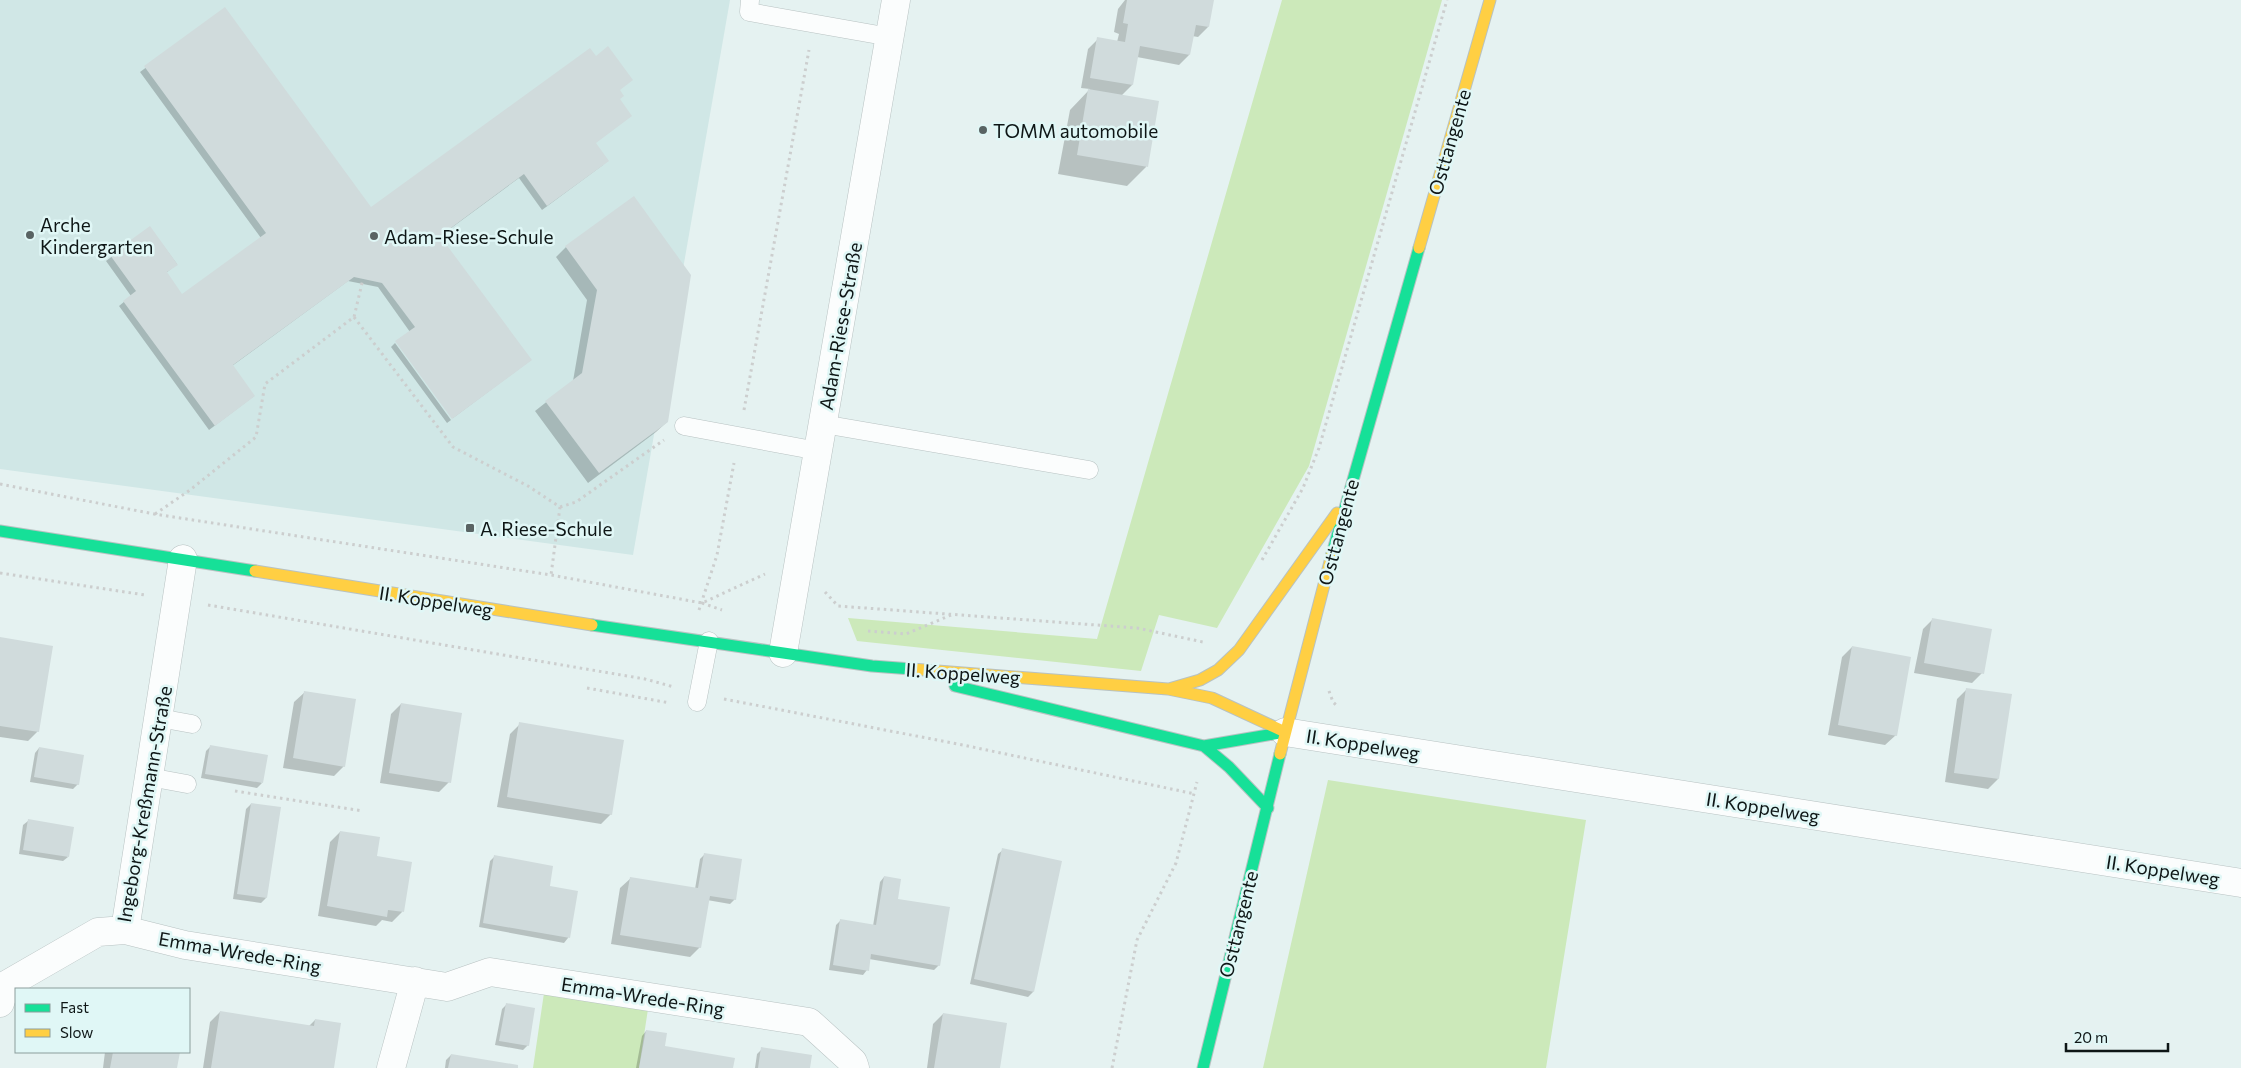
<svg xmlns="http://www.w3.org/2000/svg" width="2241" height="1068" font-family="Commissioner,sans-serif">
  <rect width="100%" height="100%" fill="#e5f2f1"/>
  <path fill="#d0e7e6" d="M0,0H730L633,555L0,469Z"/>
  <path fill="#cce9ba" d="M1282,0H1442L1309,466L1217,628L1159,615L1141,671L857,641L848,618L1097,639Z
    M1328,780L1586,820L1546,1068H1263Z
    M544,993L648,1009L639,1068H533Z"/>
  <path fill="#0003" d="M1125,0H1212L1208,27L1198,37L1192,36L1189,55L1179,65L1137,57L1132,85L1121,96L1158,102L1146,167L1127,186L1058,174L1070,110L1090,89L1081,88L1088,49L1098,39L1117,42L1119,34L1114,32L1118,9Z
    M225,9L370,209L619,91V100L594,143L603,165L542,210L519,178L439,237L531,360L453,418L397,342L410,332L378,287L348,281L232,366L254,396L209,430L119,306L131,296L106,261L150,228L177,264L166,273L182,296L261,238L140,72Z
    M634,198L667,422L656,432L588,483L535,411L573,381L587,300L556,257L566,247Z
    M395,343L451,420L447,423L391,347Z
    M1933,619L1982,673L1972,683L1914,673L1923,629Z
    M0,638L38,731L28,741L0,737Z
    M1852,647L1896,735L1885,745L1828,735L1842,657Z
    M1967,689L1998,779L1988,789L1945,782L1957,699Z
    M305,692L344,766L334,776L283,768L294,702Z
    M401,704L449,782L439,792L380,783L391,714Z
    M520,724L611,814L601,824L497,807L510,734Z
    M210,747L262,783L257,788L201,778L206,751Z
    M39,748L78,784L73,789L30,782L35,753Z
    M251,804L266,898L261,903L233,899L246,809Z
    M28,821L68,857L63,861L19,854L23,825Z
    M340,832L376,857L411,863L402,912L392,922L382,920L376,926L318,916L330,842Z
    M1003,850L1061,862L1033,992L1028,997L970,984L998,854Z
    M704,855L735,899L730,904L707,900L700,947L690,957L611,944L620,888L631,878L695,889L700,859Z
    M495,856L548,887L577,892L568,938L564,943L479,927L490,861Z
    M884,877L896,900L939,965L934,970L869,959L867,970L863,975L829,970L836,925L841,920L873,926L880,882Z
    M507,1004L528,1045L523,1050L495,1045L502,1009Z
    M220,1012L309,1026L315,1020L333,1068H203L210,1022Z
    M943,1014L999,1068H927L933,1024Z
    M646,1031L663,1047L732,1068H636L642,1036Z
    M762,1049L809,1068H755L757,1054Z
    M105,1052H179L176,1068H103Z
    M451,1055L516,1068H445L446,1060Z"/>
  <path fill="#d0dbdc" d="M1127,0H1214L1209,27L1196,25L1190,55L1140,46L1133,85L1090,78L1097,37L1125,42L1128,24L1123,23Z
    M225,7L371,207L590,48L596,56L608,46L633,80L620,90L624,96L620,99L632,116L596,143L609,161L547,206L524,174L440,236L532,360L452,419L395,341L415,327L382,283L354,277L233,365L255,396L215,426L123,301L136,291L110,255L150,226L178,265L167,272L182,294L266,233L144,66Z
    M1088,89L1159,101L1148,167L1077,155Z
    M634,196L691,275L668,422L599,473L545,401L582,373L597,290L565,246Z
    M1932,618L1992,629L1984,674L1924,663Z
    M0,637L53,646L39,732L0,726Z
    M1852,646L1911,657L1897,736L1838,725Z
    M1966,688L2012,694L1999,779L1954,773Z
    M304,691L356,699L345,767L293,758Z
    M401,703L462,713L451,783L389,773Z
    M519,722L624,740L612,815L507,797Z
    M210,745L268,755L263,783L205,774Z
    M39,747L84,755L79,785L34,777Z
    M251,803L281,807L267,898L237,894Z
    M28,819L74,827L69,857L23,850Z
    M340,831L380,837L377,856L412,862L404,912L388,910L387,917L327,906Z
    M1002,848L1062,861L1034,992L974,979Z
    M704,853L742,859L736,900L710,896L701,948L620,935L630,877L698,888Z
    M494,855L553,866L550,886L578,891L570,938L483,923Z
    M884,876L901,879L898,899L950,907L940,966L871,954L869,971L833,965L840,919L876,925Z
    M506,1003L535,1008L529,1046L499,1041Z
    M220,1011L314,1026L315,1019L341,1023L334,1068H211Z
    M943,1013L1007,1023L1000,1068H934Z
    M646,1030L667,1033L665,1046L735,1058L733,1068H639Z
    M761,1047L812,1055L810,1068H758Z
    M113,1052H180L177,1068H110Z
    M451,1054L518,1065V1068H448Z"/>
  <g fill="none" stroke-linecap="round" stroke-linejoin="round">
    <g stroke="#b8c2c2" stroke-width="19">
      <path id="lane" d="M750,0L749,12L890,37
        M823,424L1089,470
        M684,426L818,451
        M697,702L709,641
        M159,718L192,724
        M149,777L187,784"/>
    </g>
    <g stroke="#b8c2c2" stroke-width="29">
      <path id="street" d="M783,653L896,0
        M1285,732L2241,883
        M125,930L185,945L447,987L490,972L809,1022L853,1062L855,1068
        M0,1003L6,985L98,932L125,930L183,559
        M391,1068L415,981"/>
    </g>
    <g stroke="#b8c2c2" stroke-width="13">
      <path id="fast" d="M0,531L255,571
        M1332,554L1419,248
        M592,625L872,666L912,669
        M955,686L1204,746L1285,732
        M1204,746L1229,767L1268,808
        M1203,1068L1280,754"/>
    </g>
    <g stroke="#b8c2c2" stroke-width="13">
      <path id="slow" d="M1419,248L1490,0
        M255,571L592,625
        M912,669L1168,689L1212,698L1285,732
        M1169,689L1200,680L1218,670L1239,650L1337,513
        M1280,754L1332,554"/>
    </g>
    <path stroke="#cccece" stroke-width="3" stroke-dasharray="2.5 4" stroke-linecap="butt" d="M354,317L453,447L528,486L560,507L551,575
      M744,410L809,50
      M0,484L154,514L551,575L702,603L765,574
      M560,507L576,502L664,440
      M155,514L190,490L256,437L265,384L354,317L363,279
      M1262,560L1303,488L1319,448L1447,0
      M0,573L145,595
      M825,592L838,606L1137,628L1203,642
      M702,603L722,610
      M208,605L645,679L674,687
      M699,610L717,555L734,463
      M868,631L906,634L951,615
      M587,688L670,703
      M1329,691L1333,702L1338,707
      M724,699L963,745L1195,794
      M235,791L363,811
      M1112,1068L1137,940L1176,863L1197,782"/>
    <use href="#lane" stroke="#fbfdfd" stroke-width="18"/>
    <use href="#street" stroke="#fbfdfd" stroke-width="28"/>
    <use href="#fast" stroke="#16e098" stroke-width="11"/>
    <use href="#slow" stroke="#ffcf43" stroke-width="11"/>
  </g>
  <g fill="#596363" stroke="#e0f7f6" stroke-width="2">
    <circle cx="983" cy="130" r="5"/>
    <circle cx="30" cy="235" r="5"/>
    <circle cx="374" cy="236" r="5"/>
    <rect x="465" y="523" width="10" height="10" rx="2.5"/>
  </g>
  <g text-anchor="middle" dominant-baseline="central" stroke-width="5" stroke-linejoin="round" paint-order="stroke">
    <g font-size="19" fill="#0e1616" stroke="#e0f7f6" text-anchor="start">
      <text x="993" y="130">TOMM automobile</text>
      <text x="40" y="224">Arche<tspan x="40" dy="22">Kindergarten</tspan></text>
      <text x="384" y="236">Adam-Riese-Schule</text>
      <text x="480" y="528">A. Riese-Schule</text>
    </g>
    <g font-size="19" fill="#0e1616" stroke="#e0f7f6">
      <text transform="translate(1449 142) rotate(-74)">Osttangente</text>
      <text transform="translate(840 326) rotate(-80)">Adam-Riese-Straße</text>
      <text transform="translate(1338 532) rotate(-75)">Osttangente</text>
      <text transform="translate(436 601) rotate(9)">II. Koppelweg</text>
      <text transform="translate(963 673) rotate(4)">II. Koppelweg</text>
      <text transform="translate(1363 744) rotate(9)">II. Koppelweg</text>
      <text transform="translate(144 804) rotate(-80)">Ingeborg-Kreßmann-Straße</text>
      <text transform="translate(1763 807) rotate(9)">II. Koppelweg</text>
      <text transform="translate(2163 870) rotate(9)">II. Koppelweg</text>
      <text transform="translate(1238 924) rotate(-76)">Osttangente</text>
      <text transform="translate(240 952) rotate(10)">Emma-Wrede-Ring</text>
      <text transform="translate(643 996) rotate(9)">Emma-Wrede-Ring</text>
    </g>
  </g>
  <rect x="15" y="988" width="175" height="65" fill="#e0f7f6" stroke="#8c9d9c"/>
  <rect x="25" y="1004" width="25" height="8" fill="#16e098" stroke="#8c9d9c"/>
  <text x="60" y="1013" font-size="15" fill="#0e1616">Fast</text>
  <rect x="25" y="1029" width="25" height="8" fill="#ffcf43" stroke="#8c9d9c"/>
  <text x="60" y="1038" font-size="15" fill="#0e1616">Slow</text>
  <path d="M2066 1043v8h102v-8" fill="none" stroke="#0e1616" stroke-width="2.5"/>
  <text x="2074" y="1043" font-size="15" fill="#0e1616" stroke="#e0f7f6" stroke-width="4" paint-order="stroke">20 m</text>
</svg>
